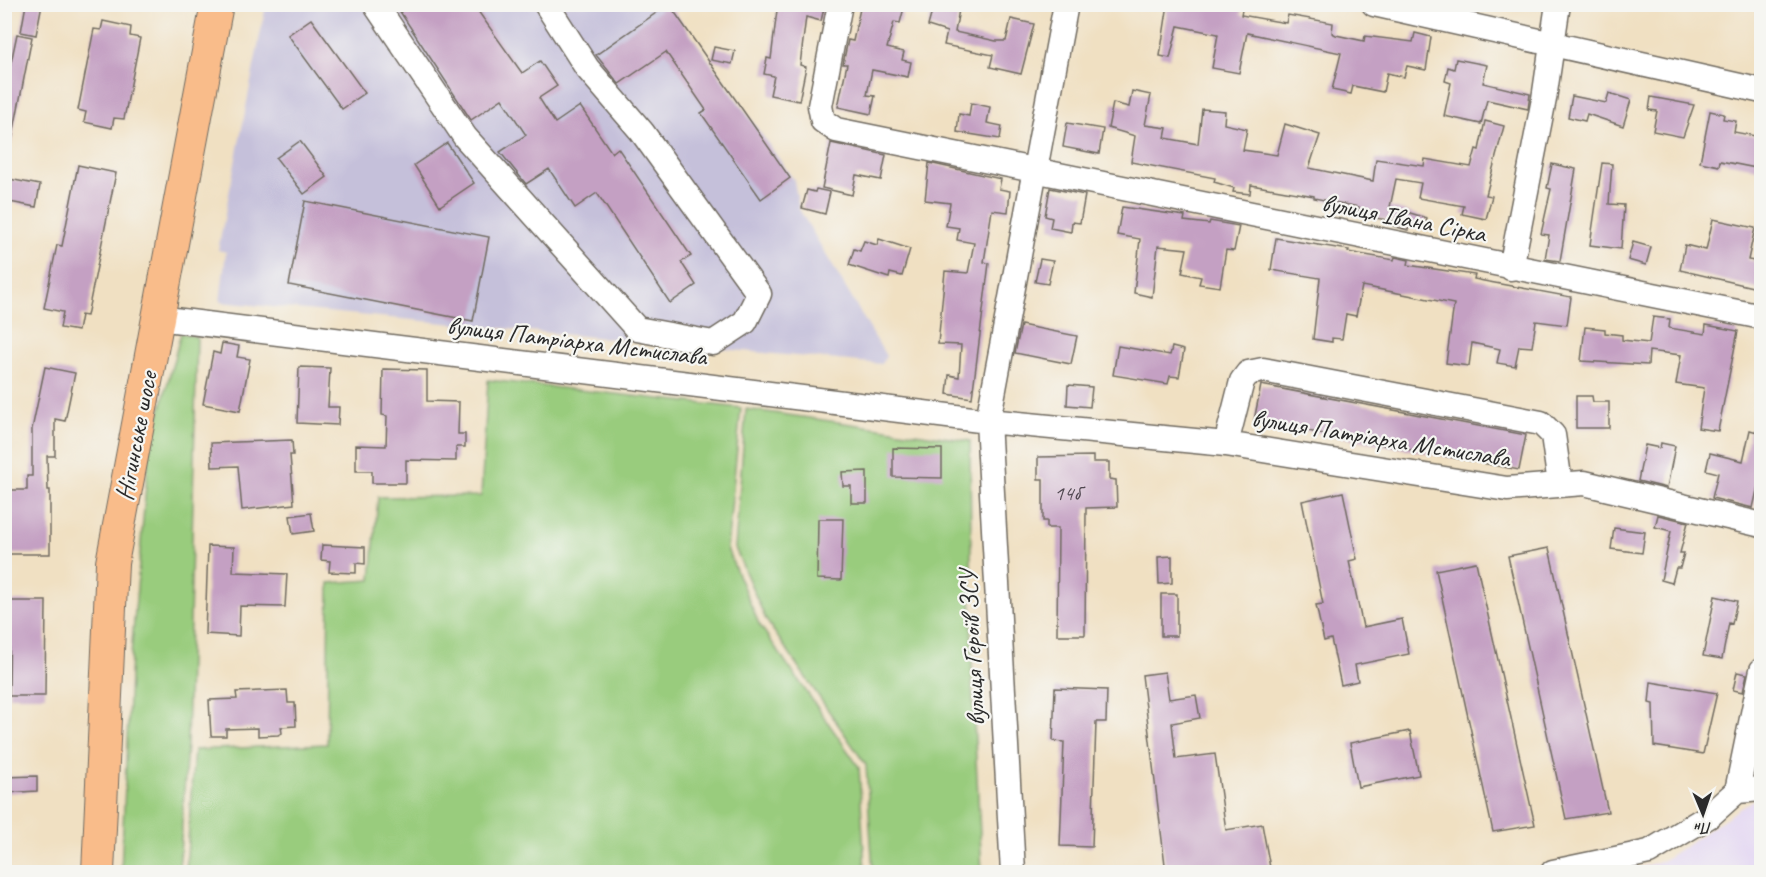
<svg xmlns="http://www.w3.org/2000/svg" width="1766" height="877" font-family="Caveat,sans-serif">
  <rect width="100%" height="100%" fill="#f6f6f2"/>
  <filter id="ink" filterUnits="userSpaceOnUse"><feTurbulence type="fractalNoise" baseFrequency=".0167" numOctaves="2"/><feDisplacementMap in="SourceGraphic" scale="12" xChannelSelector="R" yChannelSelector="G"/><feConvolveMatrix kernelMatrix="1 2 1 2 8 2 1 2 1" color-interpolation-filters="sRGB"/></filter>
  <filter id="wash" filterUnits="userSpaceOnUse"><feTurbulence type="fractalNoise" baseFrequency=".008" numOctaves="4" result="noise"/><feDisplacementMap in="SourceGraphic" scale="24" xChannelSelector="R" yChannelSelector="G"/><feGaussianBlur stdDeviation="1.35" result="paint"/><feColorMatrix in="noise" values="0 0 0 0 0 0 0 0 0 0 0 0 0 0 0 0 0 1.4 0 .05"/><feComposite in="paint" operator="in"/></filter>
  <g filter="url(#wash)">
    <rect width="100%" height="100%" fill="#f0e0c2"/>
    <path fill="#e2d4f3" d="M1761,798V872H1626L1664,860L1751,801Z"/>
    <path fill="#c5c0da" d="M266,5H670L794,180L799,209L886,356L882,364L220,302L226,252L218,250Z"/>
    <path fill="#99cc7d" stroke="#627c54" stroke-width="1.5" d="M181,333L197,337L187,743L179,872H121L131,655L149,452Z
      M488,380L741,408L727,549L759,624L859,767L865,872H186L194,750L327,744L329,583L371,580L378,497L481,496Z
      M746,409L970,441L972,683L982,872H873L866,765L766,620L735,548Z"/>
    <g id="blocks">
      <path fill="#c4a0c3" d="M26,4H42L36,35L21,32Z
        M395,4H473L522,73L540,61L557,86L539,98L555,123L580,106L612,153L618,148L691,256L681,262L696,285L670,303L597,193L575,208L549,169L526,184L500,152L526,135L502,99L471,120Z
        M669,4L790,178L761,199L701,113L706,110L666,52L619,84L596,55Z
        M776,4H825L821,21L806,17L800,65L806,67L799,101L770,95L774,76L764,74L767,58L771,59L777,10Z
        M861,4H905L900,23L894,22L887,48L904,52L902,60L911,62L908,77L872,70L867,95L875,96L871,114L838,107L847,64H843L848,40L853,41Z
        M934,4H960L955,32L996,41H1006L1011,19L1034,24L1021,74L990,67L993,55L944,45L947,32L928,26Z
        M1168,4H1243L1241,15L1286,23L1288,15L1333,23L1332,33L1336,35L1364,41L1365,36L1413,42L1415,33L1431,37L1426,70L1407,66L1404,77L1387,73L1383,92L1353,86L1351,94L1332,90L1341,53L1247,33L1239,73L1212,68L1218,34L1178,26L1170,58L1160,56Z
        M311,19L365,93L342,109L288,35Z
        M103,21L131,27L130,36L140,38L124,119L114,118L112,128L84,122L86,112L78,110L94,29L101,30Z
        M17,34L32,37L11,145L4,144V96Z
        M714,47L735,51L732,64L711,60Z
        M1456,59L1487,65L1483,83L1530,94L1528,109L1487,100L1481,124L1444,116L1451,83L1445,81L1448,67L1454,69Z
        M1132,91L1151,95L1145,125L1167,128L1165,138L1198,144L1202,109L1225,111L1224,124L1247,129L1243,150L1277,155L1285,124L1320,135L1309,168L1373,181L1376,159L1424,166L1425,159L1471,167L1476,149L1479,150L1485,121L1504,126L1486,195L1492,196L1486,219L1462,214L1464,206L1418,198L1421,183L1396,179L1390,207L1427,218L1425,227L1410,224L1408,230L1393,226L1394,221L1357,215L1359,207L1314,198V196L1251,185L1250,194L1233,192L1234,188L1214,182L1215,178L1131,162L1135,136L1108,128L1113,103L1129,107Z
        M1609,93L1631,100L1623,126L1587,114L1585,121L1568,117L1572,96L1606,103Z
        M1651,97L1694,105L1683,137L1653,131L1657,111L1649,110Z
        M971,103L990,107L987,123L1002,126L1000,139L957,132L959,114L969,116Z
        M1710,111L1724,114L1723,119L1736,121L1734,132L1761,137V169L1720,161L1719,166L1700,162Z
        M1067,123L1103,129L1099,154L1063,147Z
        M300,141L327,177L304,194L276,158Z
        M447,143L474,183L440,206L414,165Z
        M831,143L886,155L881,180L856,175L852,195L822,188Z
        M929,163L1001,179L999,189L1010,191L1008,212L992,210L984,262L989,263L972,398L947,394L949,375L959,377L961,345L938,344L945,271L968,273L974,243L957,240L959,228L946,226L950,203L925,200Z
        M1602,163L1612,164L1609,204L1624,205L1621,249L1590,245Z
        M1552,164L1576,169L1560,261L1545,259L1549,235L1541,234L1551,189L1547,188Z
        M78,165L116,173L87,316L81,315L78,331L60,328L63,312L44,308L57,245L62,246Z
        M4,178L40,185L36,207L4,201Z
        M1050,188L1085,195L1080,223L1072,222L1071,232L1050,228L1052,218L1045,216Z
        M816,189L830,192L825,214L802,208L807,190L815,192Z
        M305,201L489,237L473,321L289,285Z
        M1122,207L1185,216L1184,221L1209,224L1210,221L1239,226L1234,251L1226,250L1220,287L1199,284L1201,277L1182,273L1187,249L1158,246L1152,297L1134,293L1140,239L1117,235Z
        M1713,219L1755,228L1748,260L1760,262L1761,289L1680,270L1685,245L1706,250Z
        M1276,238L1349,250L1348,252L1394,260L1395,257L1409,260L1408,265L1475,275L1474,279L1484,281L1571,297L1567,325L1536,321L1532,347L1519,346L1515,366L1497,363L1500,349L1472,343L1469,366L1446,363L1454,304L1362,286L1356,316L1346,314L1342,339L1332,338V342L1313,339L1320,278L1271,270Z
        M879,239L910,249L902,276L890,273L889,278L849,265L854,249L860,251L864,241L877,245Z
        M1633,242L1651,247L1646,265L1628,260Z
        M1040,259L1053,261L1048,284L1035,282Z
        M1653,317L1670,319L1669,328L1705,334L1706,325L1738,331L1718,431L1698,428L1704,388L1676,384L1681,355L1649,351L1648,365L1581,361L1585,327L1605,329V333L1622,335V340L1649,343Z
        M1021,325L1077,336L1071,364L1015,353Z
        M222,343L239,346L237,357L250,359L240,411L203,404L213,352L220,354Z
        M1118,346L1170,355L1172,347L1184,350L1179,377L1170,376L1168,384L1113,375Z
        M45,367L75,373L65,421L55,419V456H47L48,490H50V554H4V490H27V476H32V429Z
        M299,367L330,368L328,407H339L338,425L297,423Z
        M383,369L427,370V401L459,402L458,434H465V447H456V461L406,460V483H372V471H356V445L386,446L387,416L382,415Z
        M1068,385L1092,387L1090,407L1067,405Z
        M1261,385L1526,435L1519,470L1254,421Z
        M1576,396H1592L1593,402H1609V428H1576Z
        M1750,430L1761,433V473L1753,508L1712,498L1718,473L1706,470L1710,453L1743,461Z
        M292,440L293,455H290L294,504L242,510L238,466L212,467L211,443Z
        M1661,443L1675,446L1667,488L1638,481L1645,445L1660,448Z
        M893,448L942,449V478L893,477Z
        M1093,456V462H1109V479L1116,480L1117,507L1086,508L1085,635H1057L1058,528H1047V521H1043V479H1038V457Z
        M867,471V503H851V486H843L842,472Z
        M1343,492L1357,559L1349,561L1363,627L1402,619L1409,654L1355,665L1358,681L1341,685L1331,639L1324,641L1316,605L1323,604L1302,501Z
        M311,513L314,531L293,534L290,516Z
        M1658,515L1688,522L1680,553H1684L1680,568H1676L1672,583L1661,580L1671,531L1655,527Z
        M818,519H843L841,580L817,579Z
        M1614,528L1645,532L1642,553L1611,549Z
        M322,545L365,547V564L356,563V573L329,572L330,561L321,560Z
        M208,546L234,547L233,572L287,574L285,607L240,606L239,636L205,634Z
        M1549,548L1608,812L1566,819L1508,556Z
        M1172,556V583L1159,584L1158,557Z
        M1476,562L1535,825L1493,832L1436,570Z
        M1161,594H1177V636H1161Z
        M1715,596L1737,601L1732,624L1729,623L1722,659L1703,656Z
        M10,601H46L45,696H9Z
        M1165,672L1169,699L1196,695L1200,718L1172,723L1176,759L1215,754L1226,830L1262,824L1271,873H1166L1142,675Z
        M1737,672L1747,674L1743,692L1733,690Z
        M1651,682L1717,693L1703,754L1654,746L1653,704L1649,703Z
        M1055,688L1107,690L1106,722H1096L1092,847L1060,846L1064,742L1053,741Z
        M287,690L288,703H295L296,726L281,727L282,733L278,735L258,736V728L226,729V736H211L209,700L237,699L236,692Z
        M1410,731L1419,775L1358,787L1350,743Z
        M37,776V791L4,793V777Z"/>
    </g>
  </g>
  <g filter="url(#ink)">
    <use href="#blocks" fill-opacity="0" stroke="#706a60" stroke-width="1.5"/>
    <g fill="none" stroke-linecap="round" stroke-linejoin="round">
      <g stroke="#706a60" stroke-width="27">
        <path id="minor" d="M375,4L465,137L637,329L713,343L745,322L759,294L642,132L587,68L546,4
          M840,4L820,106L823,121L836,130L1762,317
          M1374,4L1762,91
          M1511,268L1544,99L1558,4
          M158,318L988,421L1226,444L1507,489L1584,483L1762,525
          M1226,444L1242,381L1248,373L1263,370L1541,423L1553,435L1560,484
          M1737,791L1762,670
          M1013,872L988,421L1066,4
          M1553,872L1649,852L1709,816L1737,791L1762,789"/>
      </g>
      <g stroke="#706a60" stroke-width="34">
        <path id="major" d="M98,872L112,563L217,4"/>
      </g>
      <use href="#minor" stroke="#fff" stroke-width="24"/>
      <use href="#major" stroke="#f9bc8a" stroke-width="32"/>
    </g>
  </g>
  <g text-anchor="middle" dominant-baseline="central" stroke-width="4.5" stroke-linejoin="round" paint-order="stroke">
    <g font-size="22" fill="#514851">
      <text x="1067" y="493">14б</text>
    </g>
    <g font-size="26" fill="#2b2b2b" stroke="#f6f6f2">
      <text transform="translate(1404 218) rotate(11)">вулиця Івана Сірка</text>
      <text transform="translate(577 341) rotate(7)">вулиця Патріарха Мстислава</text>
      <text transform="translate(136 436) rotate(-79)">Нігинське шосе</text>
      <text transform="translate(1381 438) rotate(9)">вулиця Патріарха Мстислава</text>
      <text transform="translate(972 648) rotate(-93)">вулиця Героїв ЗСУ</text>
    </g>
  </g>
  <rect width="1766" height="877" fill="none" stroke="#f6f6f2" stroke-width="24"/>
  <g transform="translate(1703 814) rotate(178)" stroke="#f6f6f2" stroke-width="4.5" paint-order="stroke">
  <path d="M0-4.5L10 22L0 15L-10 22Z" fill="#2b2b2b"/>
  <text y="-9" font-size="16" font-weight="bold" text-anchor="middle" fill="#2b2b2b">Пн</text>
  </g>
</svg>
